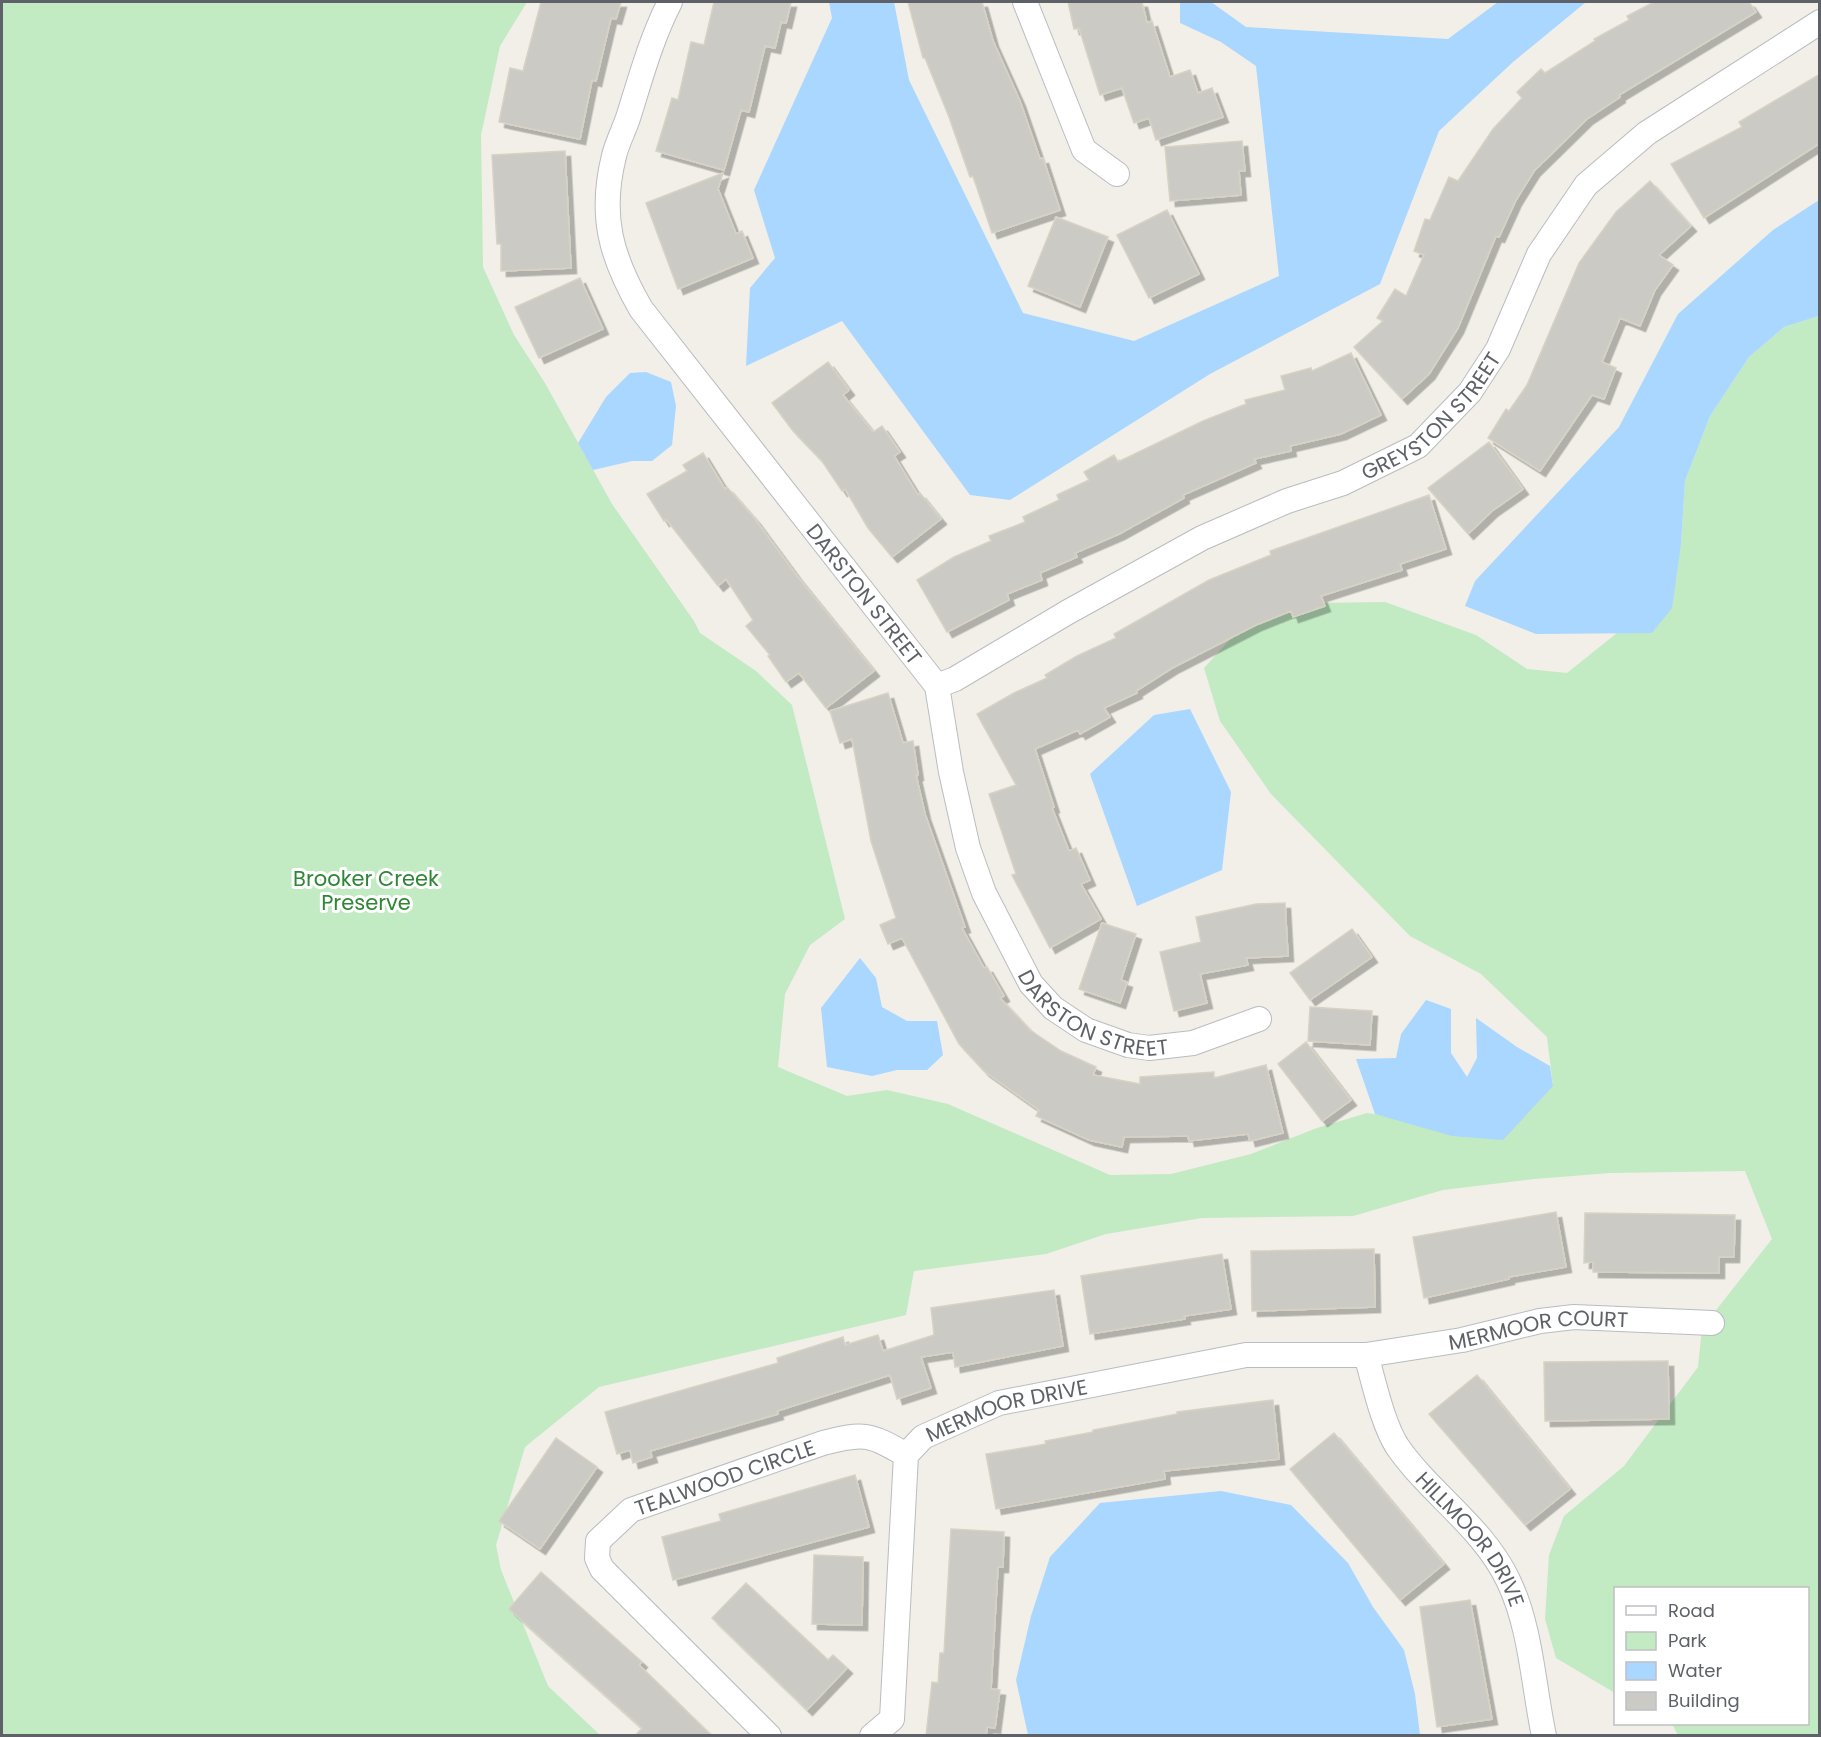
<svg xmlns="http://www.w3.org/2000/svg" width="1821" height="1737" font-family="Poppins,sans-serif">
  <defs>
    <filter id="shadow"><feDropShadow dx="5.5" dy="5.5" stdDeviation="0" flood-color="#0004"/></filter>
  </defs>
  <rect width="100%" height="100%" fill="#f1efe7"/>
  <path fill="#c2eac3" d="M2,2H527L500,46L481,135L483,267L514,335L545,383L612,504L694,621L700,633L756,671L792,705L845,919L810,945L785,994L778,1067L847,1096L887,1090L948,1104L1110,1175L1171,1174L1251,1154L1317,1128L1367,1113L1392,1117L1553,1086L1547,1037L1481,974L1410,936L1271,794L1220,721L1204,668L1244,624L1314,603L1385,602L1476,635L1527,669L1567,673L1617,633L1652,632L1681,544L1685,481L1710,416L1749,357L1784,327L1819,316V1735H1678L1672,1724H1808V1588H1616L1615,1693L1556,1658L1545,1619L1549,1555L1564,1516L1624,1466L1698,1367L1702,1328L1772,1239L1745,1171L1610,1173L1534,1179L1443,1190L1353,1216L1202,1218L1106,1234L1046,1254L914,1271L906,1315L599,1387L525,1447L496,1545L501,1570L548,1686L600,1735L2,1736Z"/>
  <path fill="#a9d7ff" d="M829,2H894L909,80L1023,313L1134,341L1279,276L1256,66L1221,42L1180,23V2H1211L1246,27L1448,39L1498,2H1586L1513,62L1439,131L1380,284L1210,374L1010,500L970,495L842,321L746,366L750,288L775,258L754,190L832,18Z
    M1819,200V316L1784,327L1749,357L1710,416L1685,481L1681,544L1672,608L1652,633L1536,634L1465,606L1475,581L1619,427L1678,314L1773,230Z
    M646,372L671,382L676,406L672,445L652,461H632L593,470L578,443L606,397L630,373Z
    M1190,709L1231,792L1222,870L1137,906L1090,774L1154,715Z
    M860,958L876,978L882,1007L907,1021H937L943,1055L927,1070H897L872,1076L827,1067L821,1008Z
    M1426,1000L1451,1009V1053L1467,1077L1477,1058L1476,1018L1517,1047L1550,1066L1553,1086L1503,1140L1452,1136L1375,1114L1356,1059L1396,1058L1401,1034Z
    M1221,1491L1291,1505L1348,1563L1373,1607L1404,1650L1415,1694L1420,1735H1028L1016,1680L1031,1616L1050,1557L1100,1503Z"/>
  <path fill="#cccac4" stroke="#d7d2c4" stroke-width="1.5" filter="url(#shadow)" d="M541,2H621L616,19L611,18L596,81L592,80L580,139L499,122L510,68L523,71Z
    M714,2H791L786,23L781,22L775,48L765,46L749,112L741,110L724,170L656,151L672,98L678,100L691,42L704,45Z
    M908,2H982L993,41L1020,101L1040,159L1043,158L1060,210L992,233L973,176L970,177L949,117L925,58H923Z
    M1068,2H1142L1147,23L1152,21L1170,77L1190,70L1198,93L1212,88L1223,117L1156,140L1149,118L1134,123L1122,88L1100,95L1079,28L1074,29Z
    M1654,2H1749L1756,12L1619,95L1620,97L1587,119L1534,171L1516,200L1499,237L1496,236L1458,328L1429,374L1402,399L1354,347L1383,321L1377,318L1395,289L1406,296L1424,255L1414,251L1425,219L1430,220L1449,177L1458,181L1493,129L1522,98L1517,92L1541,69L1545,73L1595,41L1594,39L1629,20L1627,16Z
    M1820,74V143L1704,218L1671,164L1742,127L1739,122Z
    M1242,141L1245,171H1239L1241,195L1170,201L1165,147Z
    M565,151L571,268L501,271V244H497L492,155Z
    M723,173L718,189L736,234L742,231L753,258L678,289L646,203Z
    M1650,181L1691,226L1659,255L1673,265L1655,290L1640,326L1620,318L1602,362L1616,368L1604,399L1592,395L1540,471L1488,438L1506,409L1509,411L1527,385L1579,263L1616,212Z
    M1167,210L1199,274L1149,298L1117,235Z
    M1056,217L1108,237L1080,307L1028,286Z
    M580,278L603,329L539,358L515,307Z
    M1351,353L1381,415L1341,434L1290,446L1291,451L1254,459L1256,463L1183,495L1184,498L1119,534L1075,553L1077,557L1040,573L1042,580L1007,594L1009,600L947,632L917,580L954,557L991,541L989,536L1025,522L1023,517L1059,500L1057,495L1089,480L1084,472L1114,455L1118,462L1203,421L1246,404L1245,400L1285,390L1281,376L1311,368L1312,371Z
    M828,362L849,390L843,395L873,432L882,426L900,452L894,456L918,495L920,493L941,519L892,557L868,528L845,489L842,491L822,461L793,431L772,403Z
    M1489,442L1523,489L1492,511L1468,534L1428,488Z
    M703,453L725,489L727,487L755,519L797,576L874,671L826,708L799,673L786,682L768,656L770,655L746,626L753,620L726,579L718,586L666,519L664,521L647,494L687,471L683,465Z
    M1429,495L1446,549L1400,564L1402,570L1321,596L1325,606L1293,617L1291,611L1256,625L1172,668L1136,691L1137,693L1104,708L1110,717L1080,734L1078,730L1035,749L1054,807L1052,808L1069,851L1076,848L1090,880L1081,884L1101,919L1050,948L1012,875L1016,874L989,794L1016,785L977,714L1014,693L1047,678L1045,675L1077,656L1116,638L1114,634L1209,580L1271,555L1270,551Z
    M888,693L903,743L913,741L918,775H916L925,814L965,927L962,928L984,968L987,967L1004,996L1000,998L1030,1030L1061,1051L1096,1067L1093,1075L1140,1084V1077L1214,1072V1078L1266,1065L1283,1133L1250,1141L1248,1134L1189,1141L1188,1136L1124,1137L1122,1147L1089,1140L1036,1116L1039,1110L984,1071L959,1044L902,938L888,944L880,925L896,918L871,841L852,739L840,743L830,711Z
    M1285,903L1288,956L1246,958L1248,965L1200,974L1207,1003L1174,1011L1160,952L1201,942L1196,917L1256,904Z
    M1102,923L1136,934L1121,980L1127,982L1120,1003L1079,989Z
    M1352,929L1372,957L1310,1000L1290,973Z
    M1310,1007L1372,1011L1370,1045L1308,1041Z
    M1306,1042L1351,1100L1322,1121L1278,1064Z
    M1556,1212L1566,1267L1509,1277V1279L1424,1298L1413,1237Z
    M1585,1213L1735,1215L1734,1257H1719V1273L1593,1272V1262L1584,1263Z
    M1374,1249L1375,1307L1252,1311L1251,1251Z
    M1222,1254L1231,1309L1184,1316L1185,1319L1090,1334L1081,1276Z
    M1054,1290L1063,1346L955,1367L953,1352L921,1357L931,1388L897,1399L890,1375L777,1411L778,1414L650,1451L652,1457L633,1463L630,1450L617,1454L605,1412L778,1363L777,1358L843,1337L845,1345L878,1335L883,1351L934,1335L931,1308Z
    M1668,1361L1669,1419L1545,1421L1544,1362Z
    M1477,1375L1570,1489L1525,1525L1429,1414Z
    M1273,1400L1279,1459L1164,1471L1165,1479L996,1509L986,1454L1046,1444L1045,1441L1093,1432V1430L1177,1414V1412Z
    M1334,1433L1444,1564L1400,1600L1290,1469Z
    M556,1438L597,1467L540,1549L499,1521Z
    M855,1475L869,1527L673,1580L662,1537L721,1521L719,1514Z
    M951,1529L1004,1532L1003,1567H998L991,1689L1000,1690L995,1728L987,1727L986,1736H926L932,1682L938,1683L940,1653H944Z
    M814,1555L863,1557L862,1625L812,1624Z
    M541,1572L642,1662L639,1665L712,1736H635L642,1728L509,1609Z
    M746,1583L828,1660L833,1655L847,1668L807,1710L712,1618Z
    M1470,1600L1492,1719L1437,1727L1420,1607Z"/>
  <g fill="none" stroke-linecap="round" stroke-linejoin="round">
    <g stroke="#b9bcc1" stroke-width="26">
      <g id="minor">
        <path id="s1" d="M670,2C651,39 641,77 628,118C624,130 617,143 614,156C599,216 611,257 641,309L937,686L951,772L968,848L984,893L1031,984L1053,1008L1086,1030L1128,1045L1149,1048L1193,1043L1259,1019"/>
        <path d="M1025,2L1084,150L1117,174"/>
        <path id="s2" d="M937,686L955,679L1068,612L1202,538L1287,501L1343,483L1418,446L1470,392L1498,349L1539,254L1586,185L1647,133L1820,22"/>
        <path id="s3" d="M1366,1355C1374,1382 1382,1422 1397,1446C1429,1493 1483,1527 1508,1580C1531,1627 1533,1684 1544,1736"/>
        <path id="s4" d="M769,1736L602,1569L597,1558L598,1541L631,1510L823,1443C864,1432 870,1434 906,1455"/>
        <path id="s5" d="M872,1736L892,1719L906,1455L923,1437L999,1403L1246,1355H1366L1462,1340L1540,1321L1574,1317L1712,1323"/>
      </g>
    </g>
    <use href="#minor" stroke="#fff" stroke-width="24"/>
  </g>
  <g text-anchor="middle" dominant-baseline="central" stroke-width="6" stroke-linejoin="round" paint-order="stroke">
    <g font-size="21" fill="#5e6268" stroke="#fff">
      <text stroke="none"><textPath href="#s2" startOffset="568">GREYSTON STREET</textPath></text>
      <text stroke="none"><textPath href="#s1" startOffset="686">DARSTON STREET</textPath></text>
      <text stroke="none"><textPath href="#s1" startOffset="1190">DARSTON STREET</textPath></text>
      <text stroke="none"><textPath href="#s5" startOffset="945">MERMOOR COURT</textPath></text>
      <text stroke="none"><textPath href="#s5" startOffset="404">MERMOOR DRIVE</textPath></text>
      <text stroke="none"><textPath href="#s4" startOffset="410">TEALWOOD CIRCLE</textPath></text>
      <text stroke="none"><textPath href="#s3" startOffset="216">HILLMOOR DRIVE</textPath></text>
    </g>
    <g font-size="21" fill="#2f8636" stroke="#fff">
      <text x="366" y="878">Brooker Creek<tspan x="366" dy="24">Preserve</tspan></text>
    </g>
  </g>
  <rect width="1821" height="1737" fill="none" stroke="#5e6268" stroke-width="6"/>
  <rect x="1614" y="1587" width="195" height="138" fill="#ffffff" stroke="#bfc0c3" stroke-width="1.5"/>
  <rect x="1626" y="1606" width="30" height="9" fill="#ffffff" stroke="#bfc0c3" stroke-width="1.5"/>
  <text x="1668" y="1617" font-size="18" fill="#5e6268">Road</text>
  <rect x="1626" y="1632" width="30" height="18" fill="#c2eac3" stroke="#bfc0c3" stroke-width="1.5"/>
  <text x="1668" y="1647" font-size="18" fill="#5e6268">Park</text>
  <rect x="1626" y="1662" width="30" height="18" fill="#a9d7ff" stroke="#bfc0c3" stroke-width="1.5"/>
  <text x="1668" y="1677" font-size="18" fill="#5e6268">Water</text>
  <rect x="1626" y="1692" width="30" height="18" fill="#cccac4" stroke="#bfc0c3" stroke-width="1.5"/>
  <text x="1668" y="1707" font-size="18" fill="#5e6268">Building</text>
</svg>
